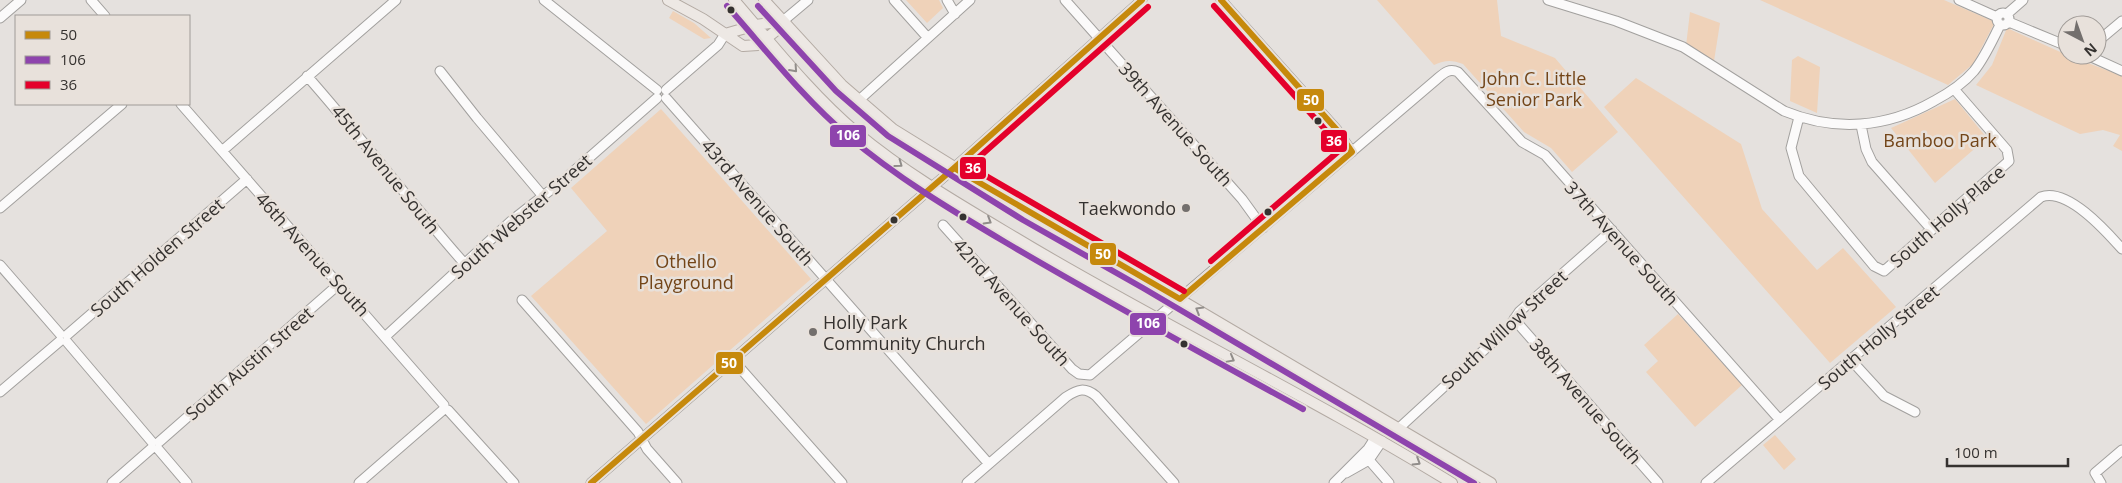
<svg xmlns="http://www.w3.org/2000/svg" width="2122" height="483" font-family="'Open Sans',sans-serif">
  <rect width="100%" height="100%" fill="#e5e1de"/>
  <path fill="#efd2b9" d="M906,0H939L943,8L927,23Z
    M1377,0H1497L1501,36L1555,58L1618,132L1572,172L1551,148L1524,132L1463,64C1452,60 1445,60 1434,65Z
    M1760,0H1944L1995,22L1973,64L1948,85Z
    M673,11L694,23L711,38L704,39L669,18Z
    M1690,12L1720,23L1714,61L1686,46Z
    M2007,28L2067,55L2122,76V151L2113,146L2120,135L2103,130L2080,134L1976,85L1992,65Z
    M1798,56L1820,67L1817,113L1790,101L1792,60Z
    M1636,78L1741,144L1762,209L1817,270L1843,248L1896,307L1830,363L1604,107Z
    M1955,99L1987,138L1935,183L1891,128Z
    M661,109L811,279L646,424L531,296L607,231L571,188Z
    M1678,314L1742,385L1695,427L1646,372L1658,361L1644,345Z
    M1775,435L1796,459L1784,470L1763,445Z"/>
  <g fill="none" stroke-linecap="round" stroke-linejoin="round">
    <g stroke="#a2a09e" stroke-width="11">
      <path id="minor" d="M91,0L105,16
        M544,0L657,90
        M894,0L928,38
        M947,0L955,14
        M1065,0L1242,199L1263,228
        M1221,0L1337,130L1352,152
        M1548,0L1616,21L1683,47L1784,111C1835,132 1887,128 1934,101C1949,93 1963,84 1974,71C1985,57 1992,41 2000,25
        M1959,0L1997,17
        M1997 19a6 6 0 1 1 12 0a6 6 0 1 1-12 0Z
        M2007,14L2023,0
        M0,18L21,0
        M783,21L808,0
        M2009,22L2067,46
        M2097,42L2122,21
        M2087,55L2122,71
        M440,71L477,118L542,195
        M307,76C361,137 410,202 464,263
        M666,90L718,45L725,34
        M666,98L989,464
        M858,101L970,0
        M181,104L444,405
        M1799,117L1791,148L1799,176L1874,266L1884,271L2009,161L2007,150L1954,89
        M1861,125L1866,149L1872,162L1932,230
        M222,151L396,0
        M0,208L122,104
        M943,225L1072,369L1079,374L1090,375L1437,79C1444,73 1449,68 1458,72L1522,142L1545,155L1780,420
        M0,265L60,334
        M522,300L638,432L647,449L677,483
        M1514,319L1658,483
        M67,335L247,179
        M386,336L511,221L566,178L657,98
        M67,342L152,442
        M733,360L842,483
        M1851,360L1884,396L1915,412
        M0,392L60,341
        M448,410L514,483
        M1398,429L1508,328L1519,312L1612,230
        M159,442L339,284
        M158,449L187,483
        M1369,460L1389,483
        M1346,473L1369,460L1382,441
        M112,483L152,448
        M359,483L443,410
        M591,483L954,168L1142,0
        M967,483L1066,397C1078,389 1085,387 1096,396L1174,483
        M1334,483L1368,449L1375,438
        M1706,483L2041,197C2067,187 2106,231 2122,249
        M2101,483L2095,473L2122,450"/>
    </g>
    <g stroke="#b3aaa3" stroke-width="12">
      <path id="major" d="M668,0L703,19L743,46L758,45L778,29L783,21
        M734,0C773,45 810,93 856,132C910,177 971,211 1031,247C1170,329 1315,399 1452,483
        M764,0L842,85L893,129L1027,212L1147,280L1491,483
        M725,34L756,25L783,21"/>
    </g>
    <use href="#minor" stroke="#fbfafa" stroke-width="9"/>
    <use href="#major" stroke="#ede8e4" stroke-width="10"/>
    <g stroke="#e8e1db" stroke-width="10">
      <path id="bus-1" d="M954,168L1180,299L1352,152L1337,130L1221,0
        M591,483L954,168L1142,0"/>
    </g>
    <g stroke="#e8e1db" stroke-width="10">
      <path id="bus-2" d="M727,6C766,50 803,98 848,136C896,177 951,210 1005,242C1103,300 1203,354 1303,409
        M758,6L836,91L888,136L1023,220L1143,288L1474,483"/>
    </g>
    <g stroke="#e8e1db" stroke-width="10">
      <path id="bus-3" d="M1148,7L969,166L1184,291
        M1211,261L1340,150L1330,135L1214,6"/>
    </g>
    <use href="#bus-1" stroke="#c6890c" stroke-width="6"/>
    <use href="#bus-2" stroke="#8e44ad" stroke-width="6"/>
    <use href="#bus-3" stroke="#e4002b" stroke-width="6"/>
  </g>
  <defs><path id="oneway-chevron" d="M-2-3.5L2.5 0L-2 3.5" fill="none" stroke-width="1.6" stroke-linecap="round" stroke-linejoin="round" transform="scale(1.25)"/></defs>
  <g stroke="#918d8a">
    <use href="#oneway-chevron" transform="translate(794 69) rotate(48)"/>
    <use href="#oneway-chevron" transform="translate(899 164) rotate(36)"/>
    <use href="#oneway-chevron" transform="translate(988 221) rotate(31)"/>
    <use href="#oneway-chevron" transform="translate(1199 310) rotate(-149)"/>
    <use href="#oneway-chevron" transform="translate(1231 359) rotate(29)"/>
    <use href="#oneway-chevron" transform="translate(1417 462) rotate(32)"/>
  </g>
  <g fill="#353230" stroke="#e8e1db" stroke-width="2">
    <circle cx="731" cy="10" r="4.5"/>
    <circle cx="1318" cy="121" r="4.5"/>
    <circle cx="1268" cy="212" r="4.5"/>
    <circle cx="963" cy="217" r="4.5"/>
    <circle cx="894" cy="220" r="4.5"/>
    <circle cx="1184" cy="344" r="4.5"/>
  </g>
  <g fill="#736f6d" stroke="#e8e1db" stroke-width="2">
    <circle cx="1186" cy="208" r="5"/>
    <circle cx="813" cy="332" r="5"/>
  </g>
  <g text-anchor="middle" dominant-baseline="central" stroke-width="5" stroke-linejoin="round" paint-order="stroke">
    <g font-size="18" fill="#734518" stroke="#e8e1db">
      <text x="1534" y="78">John C. Little<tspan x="1534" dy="21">Senior Park</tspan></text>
      <text x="1940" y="140">Bamboo Park</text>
      <text x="686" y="261">Othello<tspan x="686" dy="21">Playground</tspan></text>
    </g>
    <g font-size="18" fill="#353230" stroke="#e8e1db">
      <text transform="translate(1176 124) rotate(48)">39th Avenue South</text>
      <text transform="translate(386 169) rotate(51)">45th Avenue South</text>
      <text transform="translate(758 202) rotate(49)">43rd Avenue South</text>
      <text transform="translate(521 216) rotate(-41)">South Webster Street</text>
      <text transform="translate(1947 216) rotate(-41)">South Holly Place</text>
      <text transform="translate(1622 243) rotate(48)">37th Avenue South</text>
      <text transform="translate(313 254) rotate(48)">46th Avenue South</text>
      <text transform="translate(157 257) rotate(-41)">South Holden Street</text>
      <text transform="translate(1012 302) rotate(48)">42nd Avenue South</text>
      <text transform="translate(1504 329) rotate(-43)">South Willow Street</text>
      <text transform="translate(1878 337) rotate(-40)">South Holly Street</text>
      <text transform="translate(249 363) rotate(-41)">South Austin Street</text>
      <text transform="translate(1586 401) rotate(49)">38th Avenue South</text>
    </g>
    <g font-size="18" fill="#353230" stroke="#e8e1db" text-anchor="end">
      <text x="1176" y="208">Taekwondo</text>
      <text x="823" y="322" text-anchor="start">Holly Park<tspan x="823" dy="21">Community Church</tspan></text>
    </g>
  </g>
  <g stroke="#e8e1db" stroke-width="2">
    <rect x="1296" y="88" width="29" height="24" rx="5" fill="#c6890c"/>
    <rect x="829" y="124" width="38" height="24" rx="5" fill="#8e44ad"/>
    <rect x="1320" y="129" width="28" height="24" rx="5" fill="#e4002b"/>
    <rect x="959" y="156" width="28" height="24" rx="5" fill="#e4002b"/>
    <rect x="1089" y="242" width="28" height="24" rx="5" fill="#c6890c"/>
    <rect x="1129" y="312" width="38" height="24" rx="5" fill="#8e44ad"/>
    <rect x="715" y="351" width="29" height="24" rx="5" fill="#c6890c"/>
  </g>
  <g font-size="14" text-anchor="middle" font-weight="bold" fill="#fff">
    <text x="1311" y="105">50</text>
    <text x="848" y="140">106</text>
    <text x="1334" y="146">36</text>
    <text x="973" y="173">36</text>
    <text x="1103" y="259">50</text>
    <text x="1148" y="328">106</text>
    <text x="729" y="368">50</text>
  </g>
  <rect x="15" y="15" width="175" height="90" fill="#e8e1db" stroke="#a09b97"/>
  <rect x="25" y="31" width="25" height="8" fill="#c6890c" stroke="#a09b97"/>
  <text x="60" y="40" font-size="15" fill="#353230">50</text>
  <rect x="25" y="56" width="25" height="8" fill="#8e44ad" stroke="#a09b97"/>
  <text x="60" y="65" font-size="15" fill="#353230">106</text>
  <rect x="25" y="81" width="25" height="8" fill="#e4002b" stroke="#a09b97"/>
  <text x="60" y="90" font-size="15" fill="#353230">36</text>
  <g transform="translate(2082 40) rotate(139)"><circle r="24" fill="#e8e1db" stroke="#a09b97"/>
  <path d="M0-4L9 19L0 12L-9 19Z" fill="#736f6d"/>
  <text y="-8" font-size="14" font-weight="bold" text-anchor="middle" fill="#353230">N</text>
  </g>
  <path d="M1947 458v8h121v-8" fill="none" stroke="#353230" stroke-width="2.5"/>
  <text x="1954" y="458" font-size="15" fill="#353230" stroke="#e8e1db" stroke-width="4" paint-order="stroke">100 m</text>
</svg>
